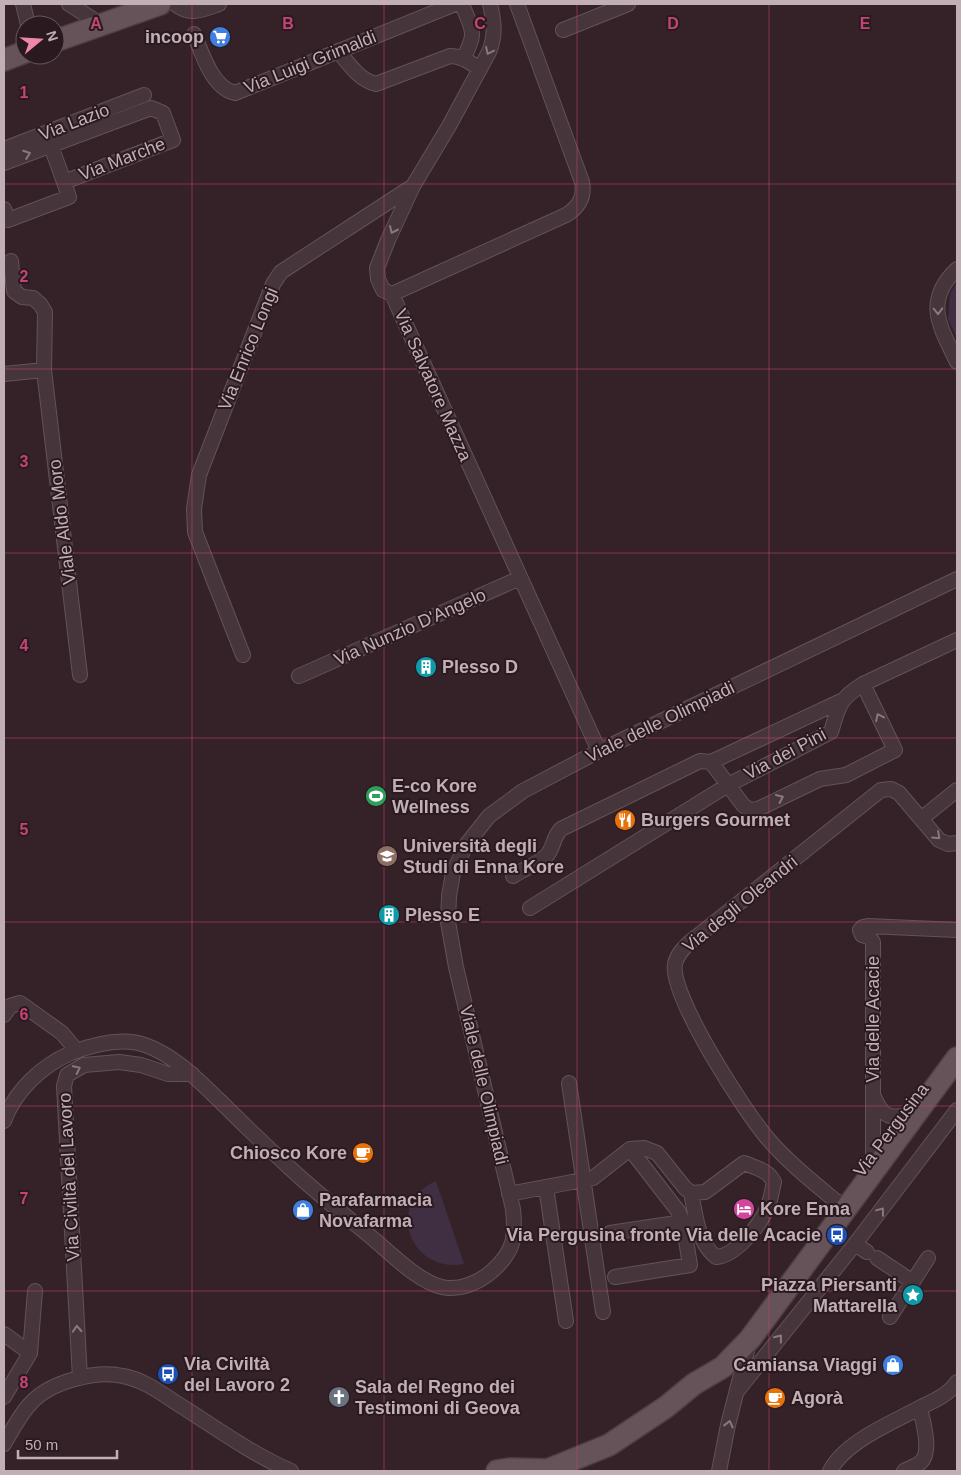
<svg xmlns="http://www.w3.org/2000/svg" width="961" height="1475" font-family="Helvetica,sans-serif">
  <rect width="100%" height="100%" fill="#352229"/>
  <path fill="#402e42" d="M957,282V338L948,319L950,294Z
    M436,1181L464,1264C409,1274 385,1203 436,1181Z"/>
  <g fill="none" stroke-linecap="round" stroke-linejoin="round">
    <g stroke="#635259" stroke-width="16">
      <path id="street" d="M23,4L28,25
        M69,4L102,25
        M175,4C190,16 202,10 219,4
        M462,4C472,31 478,31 463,59
        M517,4L582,182C585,197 579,207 566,215L392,294L599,751
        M563,30L628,4
        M194,34C202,53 212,88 235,93L455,4
        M338,51C349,64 359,80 376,84L450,56C462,56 471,63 480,69
        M51,146L64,182
        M4,149L144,95
        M4,163L151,108L163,113L173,140L64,182L69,197L8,220L4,209
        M11,261L14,291L22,297L33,298L40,304L45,312L44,370L80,675
        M957,269C923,301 940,327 957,362
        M392,294L383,290L378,279L377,268L388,240L413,186L449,126L489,52C496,35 494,21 490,4
        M4,374L44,370
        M243,655L195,532L194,509L199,475L273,284L281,272L413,186
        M299,676L520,578
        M711,762L841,701
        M921,819L957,790
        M513,876C522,870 542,862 548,854C554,846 553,837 561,829L700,761L711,762L743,805L750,810L758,809L820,779L846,775L895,750L863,684
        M530,908L728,785L831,732C839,706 839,699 863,684L957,640
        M4,1015L10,1006L20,1003L62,1033L77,1051
        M569,1083L603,1312
        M874,1097C880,1111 886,1119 901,1116
        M4,1121C15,1091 41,1066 71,1053C92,1045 122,1037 145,1045C174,1055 198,1080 220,1101C243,1124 267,1147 291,1169C318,1194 348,1218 377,1242C394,1257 420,1282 442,1287C459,1291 478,1283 491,1272C514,1252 516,1238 513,1209L456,967L448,922L449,896L453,873L466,845L489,816L523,791L599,751L957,579
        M873,1153V942L869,937L862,935L860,930L863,927L868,926L957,930
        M546,1187L566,1321
        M509,1194L593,1178L630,1149L644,1148L657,1153L685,1188L691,1193L705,1192L744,1163C756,1168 768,1170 774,1182C772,1190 771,1199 768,1206C761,1224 736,1256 716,1257C697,1242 696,1215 691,1193
        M837,1202C813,1182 789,1163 769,1140C746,1114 669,995 675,964C677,954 684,948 690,942L881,790L891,789L899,793L939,840L948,844L957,843
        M610,1233L683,1222
        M855,1244L867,1252
        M877,1258L913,1282
        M615,1277L690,1265L683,1222L678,1211L630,1149
        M890,1317L928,1258
        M4,1334L30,1353
        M80,1378L64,1086L67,1075L84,1065L119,1062L141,1065L168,1074H192
        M738,1390L855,1244L957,1110
        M4,1397L30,1353L35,1291
        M4,1444C12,1431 20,1414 31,1403C50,1382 95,1370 123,1376C146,1380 166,1397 186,1409C220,1431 254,1455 291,1471
        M719,1471L728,1425L749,1343
        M830,1471C845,1441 894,1422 923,1406C936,1400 949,1394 957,1382
        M904,1471C909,1468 917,1466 921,1462C932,1452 923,1421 920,1408"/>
    </g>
    <g stroke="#4f3e44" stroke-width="24">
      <path id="primary" d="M55,41L160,4
        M4,60L25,52
        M497,1471L510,1469L550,1470
        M545,1471L609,1445L666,1407L694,1384L723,1367L750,1339L957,1058"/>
    </g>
    <use href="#street" stroke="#46353b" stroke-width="14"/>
    <use href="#primary" stroke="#66535a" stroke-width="21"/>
  </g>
  <defs><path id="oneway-chevron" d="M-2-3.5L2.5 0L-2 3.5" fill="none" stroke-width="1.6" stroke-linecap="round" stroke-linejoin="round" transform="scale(1.25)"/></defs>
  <g stroke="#8a787f">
    <use href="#oneway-chevron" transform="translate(489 51) rotate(115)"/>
    <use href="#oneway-chevron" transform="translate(27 154) rotate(-20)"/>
    <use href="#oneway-chevron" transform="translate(393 230) rotate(114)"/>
    <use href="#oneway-chevron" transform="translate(938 311) rotate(89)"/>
    <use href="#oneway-chevron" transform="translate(879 717) rotate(-116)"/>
    <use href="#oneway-chevron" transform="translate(780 798) rotate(-25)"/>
    <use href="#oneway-chevron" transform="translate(937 836) rotate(43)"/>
    <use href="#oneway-chevron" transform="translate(77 1069) rotate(-26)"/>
    <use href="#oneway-chevron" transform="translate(881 1211) rotate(-53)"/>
    <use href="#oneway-chevron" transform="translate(77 1329) rotate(-93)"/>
    <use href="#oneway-chevron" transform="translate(779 1338) rotate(-51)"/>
    <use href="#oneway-chevron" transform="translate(729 1424) rotate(-76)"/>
  </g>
  <path fill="none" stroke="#c24576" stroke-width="1" stroke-opacity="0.55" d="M192,4V1471M384,4V1471M577,4V1471M769,4V1471M4,184H957M4,369H957M4,553H957M4,738H957M4,922H957M4,1106H957M4,1291H957"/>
  <defs>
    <g id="supermarket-disc" transform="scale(1.125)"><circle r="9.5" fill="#3f7fe0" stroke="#2a1a20"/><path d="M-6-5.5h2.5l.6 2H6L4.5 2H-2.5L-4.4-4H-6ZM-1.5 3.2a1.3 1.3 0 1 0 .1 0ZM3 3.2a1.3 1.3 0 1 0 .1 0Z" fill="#fff"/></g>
    <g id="building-disc" transform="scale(1.125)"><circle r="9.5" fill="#0f9aa8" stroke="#2a1a20"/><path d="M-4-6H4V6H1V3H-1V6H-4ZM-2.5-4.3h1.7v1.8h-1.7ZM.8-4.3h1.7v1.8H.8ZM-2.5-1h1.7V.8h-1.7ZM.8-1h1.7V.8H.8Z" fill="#fff"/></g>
    <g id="stadium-disc" transform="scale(1.125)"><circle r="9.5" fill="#2e9e5b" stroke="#2a1a20"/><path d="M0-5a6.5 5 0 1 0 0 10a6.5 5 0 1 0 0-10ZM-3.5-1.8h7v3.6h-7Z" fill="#fff"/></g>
    <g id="restaurant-disc" transform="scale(1.125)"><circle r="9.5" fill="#e8710a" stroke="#2a1a20"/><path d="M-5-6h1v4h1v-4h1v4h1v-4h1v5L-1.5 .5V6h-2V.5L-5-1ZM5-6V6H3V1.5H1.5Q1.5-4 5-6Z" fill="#fff"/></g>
    <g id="university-disc" transform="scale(1.125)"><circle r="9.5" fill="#8d6e63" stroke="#2a1a20"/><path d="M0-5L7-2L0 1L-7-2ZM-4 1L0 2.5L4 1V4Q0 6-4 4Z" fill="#fff"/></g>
    <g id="cafe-disc" transform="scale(1.125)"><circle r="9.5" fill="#e8710a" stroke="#2a1a20"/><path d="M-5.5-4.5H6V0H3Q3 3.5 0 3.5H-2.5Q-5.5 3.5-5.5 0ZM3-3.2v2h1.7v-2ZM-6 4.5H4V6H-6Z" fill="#fff"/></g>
    <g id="hotel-disc" transform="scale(1.125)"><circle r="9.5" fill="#d1479c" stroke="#2a1a20"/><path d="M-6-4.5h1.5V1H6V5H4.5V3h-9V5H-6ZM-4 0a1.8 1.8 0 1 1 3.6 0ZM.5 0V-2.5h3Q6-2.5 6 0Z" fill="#fff"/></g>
    <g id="shop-disc" transform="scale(1.125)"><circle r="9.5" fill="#3f7fe0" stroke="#2a1a20"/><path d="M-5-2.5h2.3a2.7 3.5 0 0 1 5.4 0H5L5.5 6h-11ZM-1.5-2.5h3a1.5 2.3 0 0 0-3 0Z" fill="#fff"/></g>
    <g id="bus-disc" transform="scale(1.125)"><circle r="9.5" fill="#1a4fb4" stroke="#2a1a20"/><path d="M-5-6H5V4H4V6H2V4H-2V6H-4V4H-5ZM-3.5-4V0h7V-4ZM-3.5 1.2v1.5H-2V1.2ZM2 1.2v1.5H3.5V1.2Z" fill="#fff"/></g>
    <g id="sight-disc" transform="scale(1.125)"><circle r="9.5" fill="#0f9aa8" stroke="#2a1a20"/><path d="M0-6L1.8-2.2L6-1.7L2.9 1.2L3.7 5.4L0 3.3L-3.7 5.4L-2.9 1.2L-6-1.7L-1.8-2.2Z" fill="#fff"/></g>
    <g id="church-disc" transform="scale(1.125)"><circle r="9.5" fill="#6b7280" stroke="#2a1a20"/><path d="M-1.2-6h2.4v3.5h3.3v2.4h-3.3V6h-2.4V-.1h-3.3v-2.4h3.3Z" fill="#fff"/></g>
  </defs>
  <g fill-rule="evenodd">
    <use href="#supermarket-disc" x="220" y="37"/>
    <use href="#building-disc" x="426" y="667"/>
    <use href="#stadium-disc" x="376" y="796"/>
    <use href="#restaurant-disc" x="625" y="820"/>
    <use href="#university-disc" x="387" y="856"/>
    <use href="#building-disc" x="389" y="915"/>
    <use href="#cafe-disc" x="363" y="1153"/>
    <use href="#hotel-disc" x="744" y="1209"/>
    <use href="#shop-disc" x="303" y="1210"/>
    <use href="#bus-disc" x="837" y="1235"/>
    <use href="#sight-disc" x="913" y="1295"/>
    <use href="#shop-disc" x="893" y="1365"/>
    <use href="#bus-disc" x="168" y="1374"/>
    <use href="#church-disc" x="339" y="1397"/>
    <use href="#cafe-disc" x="775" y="1398"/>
  </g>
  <g text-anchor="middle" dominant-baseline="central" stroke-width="4" stroke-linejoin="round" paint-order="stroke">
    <g font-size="18" font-weight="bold" fill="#c2afb6" stroke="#2a1a20" text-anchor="start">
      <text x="204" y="37" text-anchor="end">incoop</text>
      <text x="442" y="667">Plesso D</text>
      <text x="392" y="786">E-co Kore<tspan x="392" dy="21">Wellness</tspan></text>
      <text x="641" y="820">Burgers Gourmet</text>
      <text x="403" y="846">Università degli<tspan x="403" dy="21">Studi di Enna Kore</tspan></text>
      <text x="405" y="915">Plesso E</text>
      <text x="347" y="1153" text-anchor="end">Chiosco Kore</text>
      <text x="319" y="1200">Parafarmacia<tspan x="319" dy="21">Novafarma</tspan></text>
      <text x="760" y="1209">Kore Enna</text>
      <text x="821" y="1235" text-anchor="end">Via Pergusina fronte Via delle Acacie</text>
      <text x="897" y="1285" text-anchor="end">Piazza Piersanti<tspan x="897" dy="21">Mattarella</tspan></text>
      <text x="184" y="1364">Via Civiltà<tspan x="184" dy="21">del Lavoro 2</tspan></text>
      <text x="877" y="1365" text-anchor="end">Camiansa Viaggi</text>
      <text x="355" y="1387">Sala del Regno dei<tspan x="355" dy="21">Testimoni di Geova</tspan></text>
      <text x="791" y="1398">Agorà</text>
    </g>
    <g font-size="18" fill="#c2afb6" stroke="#2a1a20">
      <text transform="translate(310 62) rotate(-22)">Via Luigi Grimaldi</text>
      <text transform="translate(74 122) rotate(-21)">Via Lazio</text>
      <text transform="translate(122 159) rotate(-21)">Via Marche</text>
      <text transform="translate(248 349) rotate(-68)">Via Enrico Longi</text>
      <text transform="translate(433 385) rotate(66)">Via Salvatore Mazza</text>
      <text transform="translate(62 522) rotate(-97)">Viale Aldo Moro</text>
      <text transform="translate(410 627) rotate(-24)">Via Nunzio D'Angelo</text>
      <text transform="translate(660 722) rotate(-26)">Viale delle Olimpiadi</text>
      <text transform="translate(785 754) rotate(-28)">Via dei Pini</text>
      <text transform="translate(740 904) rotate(-39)">Via degli Oleandri</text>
      <text transform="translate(873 1019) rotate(-90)">Via delle Acacie</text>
      <text transform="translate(484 1085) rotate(77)">Viale delle Olimpiadi</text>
      <text transform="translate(891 1130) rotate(-53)">Via Pergusina</text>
      <text transform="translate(69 1177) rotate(-93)">Via Civiltà del Lavoro</text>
    </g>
  </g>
  <g font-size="16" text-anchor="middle" font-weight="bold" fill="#c24576" stroke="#2a1a20" stroke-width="4" stroke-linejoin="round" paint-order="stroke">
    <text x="96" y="29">A</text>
    <text x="288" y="29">B</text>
    <text x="480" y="29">C</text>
    <text x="673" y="29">D</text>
    <text x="865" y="29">E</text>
    <text x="24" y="98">1</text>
    <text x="24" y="282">2</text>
    <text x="24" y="467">3</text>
    <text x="24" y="651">4</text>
    <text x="24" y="835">5</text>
    <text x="24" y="1020">6</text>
    <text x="24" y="1204">7</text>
    <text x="24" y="1388">8</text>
  </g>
  <rect width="961" height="1475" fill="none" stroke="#c2afb6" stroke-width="10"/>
  <g transform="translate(40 40) rotate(72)"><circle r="24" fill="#2a1a20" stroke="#67565c"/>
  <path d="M0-4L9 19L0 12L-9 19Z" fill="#ee88ab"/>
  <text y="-8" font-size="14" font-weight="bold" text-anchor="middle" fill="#c2afb6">N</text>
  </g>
  <path d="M18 1450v8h99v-8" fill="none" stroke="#c2afb6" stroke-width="2.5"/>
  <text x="25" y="1450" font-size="15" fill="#c2afb6" stroke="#2a1a20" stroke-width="4" paint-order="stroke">50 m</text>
</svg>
